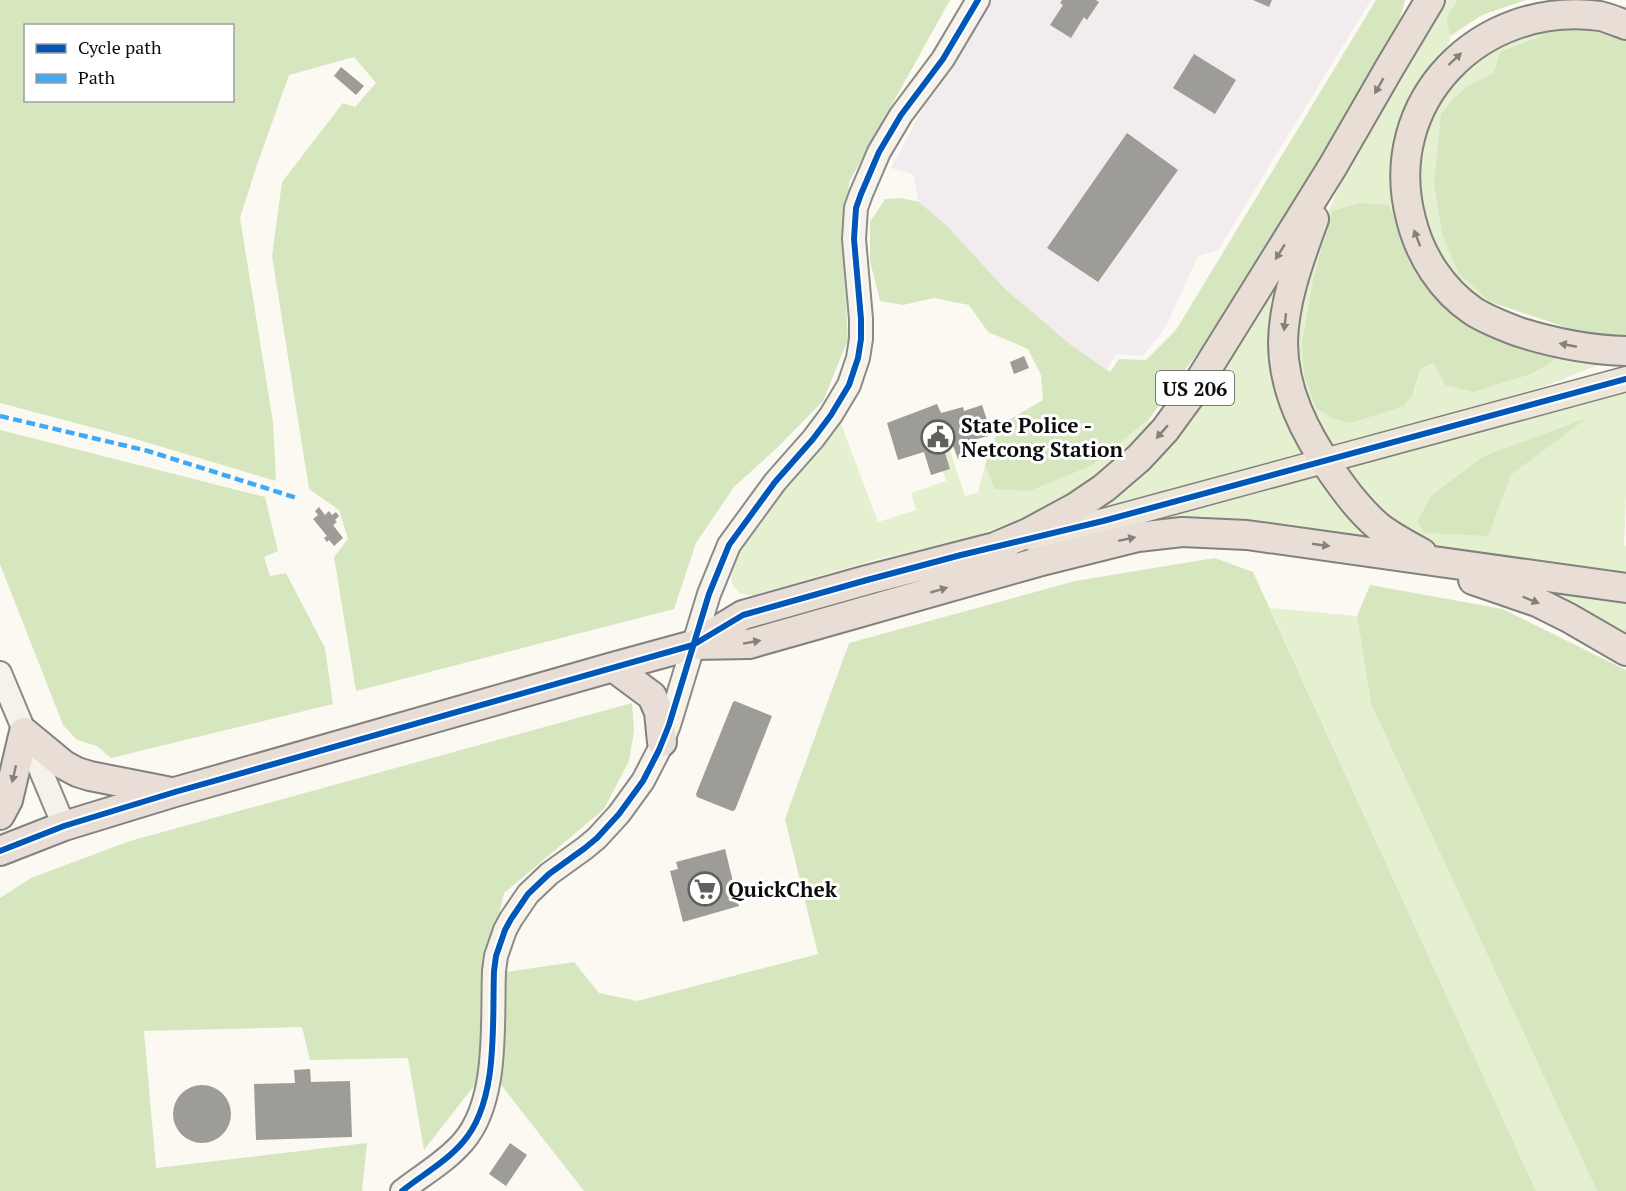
<svg xmlns="http://www.w3.org/2000/svg" width="1626" height="1191" font-family="'PT Serif',serif">
  <rect width="100%" height="100%" fill="#fbf9f1"/>
  <path fill="#f2ecee" d="M988,0H1371L1218,250L1198,256L1165,328L1143,356L1117,354L1106,370L1071,345L1005,289L949,228L919,202L913,174L891,168L924,106Z"/>
  <path fill="#e5f0d1" fill-rule="evenodd" d="M1444,0H1457L1446,19L1450,36L1449,46L1451,51L1428,76L1409,246L1332,212L1313,279L1302,341L1414,394L1421,367L1435,363L1561,355L1598,362V365L1556,382L1513,397L1333,448L1328,446L1300,391L1295,322L1321,229L1351,159Z
    M1555,28L1534,39L1494,73L1471,84L1459,274L1490,302L1461,286L1449,275L1424,229L1415,163L1446,83L1496,43Z
    M1283,270L1307,453L1093,513Z
    M1626,390V495L1624,546H1626V574L1451,552L1435,547L1401,531L1383,519L1345,467ZM1584,420L1511,475L1484,456Z
    M1149,419L1153,428L1096,481L1037,513L970,538L874,560L754,595C746,596 739,594 734,587C727,575 735,564 740,553C765,503 804,463 840,421L878,522L916,510L911,493L946,481L943,471L950,468L943,446L948,445L965,496L978,493L985,465L994,489L1093,465Z
    M1321,474L1389,542L1139,523Z
    M1543,590L1626,599V641Z
    M1270,608L1357,616L1371,704L1597,1191H1536Z"/>
  <path fill="#d6e7c0" fill-rule="evenodd" d="M0,0H950L849,182L844,269L848,340L823,401L779,446L734,487L696,543L674,609L356,691L334,557L348,539L339,510L309,489L272,256L282,182L343,103L355,107L376,83L354,57L289,75L256,168L240,218L273,422L276,481L132,438L0,403ZM26,26H232V100H26Z
    M1376,0H1405L1396,35L1202,347L1149,419L1093,465L1029,491L994,489L985,465L1000,425L1043,400L1041,375L1028,349L988,332L969,305L934,298L903,305L880,301L870,261V222L885,199L901,198L919,202L949,228L1005,289L1071,345L1110,372L1119,359L1146,360L1176,330Z
    M1457,0H1526L1482,15L1450,36L1446,19Z
    M1555,28L1595,30L1626,40V335L1580,332L1490,302L1459,274L1442,233L1434,184L1441,114L1455,97L1471,84L1494,73L1500,52L1534,39Z
    M1360,203L1388,205L1409,246L1437,290L1561,355L1546,366L1531,374L1473,392L1445,385L1434,363L1421,368L1413,394L1404,406L1351,423L1334,419L1316,408L1304,375L1302,341L1313,279L1332,211Z
    M1587,418L1511,475L1488,536L1425,533L1417,522L1432,495L1484,456Z
    M0,430L265,497L278,551L264,557L270,576L286,573L325,648L333,704L111,758L97,746L77,740L63,725L0,564Z
    M1215,558L1253,572L1536,1191H584L488,1068L424,1150L408,1058L310,1060L302,1027L144,1031L156,1168L367,1143L362,1191H0V898L31,878L130,841L632,703L634,731L629,761L604,809L504,893L485,975L574,962L599,993L637,1001L818,954L785,819L849,643L1075,581Z
    M1370,585L1503,609L1626,670V1191H1597L1371,704L1357,616Z"/>
  <path fill="#9e9c97" d="M1062,0H1096L1099,2L1087,20L1084,17L1071,38L1050,25L1063,5L1060,3Z
    M1253,0H1272L1269,7Z
    M1194,54L1236,80L1215,114L1173,88Z
    M341,67L364,86L356,95L334,76Z
    M1127,133L1178,170L1098,282L1047,248Z
    M1024,356L1029,368L1014,374L1010,362Z
    M937,404L941,413L963,407L964,411L982,405L992,435L977,439L981,451L958,459L952,443L943,446L950,469L931,475L924,452L898,460L887,423Z
    M319,507L325,515L329,511L332,515L336,512L339,516L335,520L337,522L333,525L343,538L334,546L329,540L327,542L324,538L327,536L313,519L318,515L315,511Z
    M735,701L772,716L735,810L732,811L697,797L696,794L733,702Z
    M725,849L739,906L683,922L670,871L678,869L676,862Z
    M310,1069L311,1082L350,1081L352,1137L256,1140L254,1084L295,1083L294,1070Z
    M173 1114a29 29 0 1 1 58 0a29 29 0 1 1-58 0Z
    M510,1143L527,1155L506,1186L489,1174Z"/>
  <g fill="none" stroke-linecap="round" stroke-linejoin="round">
    <g stroke="#8b8a86" stroke-width="26">
      <path id="secondary" d="M0,673L64,826
        M402,1191C422,1175 446,1162 463,1142C499,1101 492,1023 494,971L496,956L505,930L511,919L528,894L549,874L585,848L597,838L619,814L643,781L659,750L669,725L709,594L729,545L775,482L813,439L831,415L849,385L858,358L861,339V319L854,239L856,208L861,194L879,152L901,115L943,59L978,0"/>
    </g>
    <g stroke="#81817d" stroke-width="27">
      <path id="primary" d="M1031,538L1103,521L1626,379"/>
    </g>
    <g stroke="#81817d" stroke-width="32">
      <path id="highway" d="M1626,25C1618,22 1609,18 1600,16C1480,0 1380,102 1411,219C1420,256 1442,290 1473,311C1487,320 1503,326 1519,332C1554,343 1589,350 1626,351
        M1314,219C1300,258 1284,299 1283,342C1283,390 1305,433 1332,472C1346,492 1360,511 1379,527C1392,537 1407,545 1422,553
        M1473,580L1537,602L1569,618L1626,651
        M694,645L743,615L867,580L995,547L1028,533L1076,507L1104,488L1139,458L1165,430L1192,393L1333,166L1390,67L1430,0
        M613,667L652,696L659,712L662,742
        M0,815L8,800L24,732L64,765L77,772L90,776L171,792
        M0,851L64,826L175,792L613,667L693,645L749,644L1038,562L1138,537L1182,532L1247,535L1626,588"/>
    </g>
    <use href="#secondary" stroke="#f5f3e9" stroke-width="22"/>
    <use href="#primary" stroke="#ece6d8" stroke-width="24"/>
    <use href="#highway" stroke="#e9ded5" stroke-width="28"/>
    <path stroke="#3fa9f5" stroke-width="4.5" stroke-dasharray="9 4.5" stroke-linecap="butt" d="M0,416L148,451L297,498"/>
    <g stroke="#fff" stroke-width="10">
      <path id="cycleway" d="M0,851L64,826L175,792L693,645L743,615L867,580L961,555L1103,521L1626,379
        M402,1191C422,1175 446,1162 463,1142C499,1101 492,1023 494,971L496,956L505,930L511,919L528,894L549,874L585,848L597,838L619,814L643,781L659,750L669,725L709,594L729,545L775,482L813,439L831,415L849,385L858,358L861,339V319L854,239L856,208L861,194L879,152L901,115L943,59L978,0"/>
    </g>
    <use href="#cycleway" stroke="#0057b8" stroke-width="6"/>
  </g>
  <defs><path id="oneway-solid" d="M-6-.8H1V-3.2L6.5 0L1 3.2V.8H-6Z" transform="scale(1.5)"/></defs>
  <g fill="#86807b">
    <use href="#oneway-solid" transform="translate(1455 59) rotate(-43)"/>
    <use href="#oneway-solid" transform="translate(1379 86) rotate(120)"/>
    <use href="#oneway-solid" transform="translate(1417 238) rotate(-111)"/>
    <use href="#oneway-solid" transform="translate(1280 252) rotate(122)"/>
    <use href="#oneway-solid" transform="translate(1285 322) rotate(97)"/>
    <use href="#oneway-solid" transform="translate(1568 345) rotate(-169)"/>
    <use href="#oneway-solid" transform="translate(1162 432) rotate(131)"/>
    <use href="#oneway-solid" transform="translate(1127 539) rotate(-12)"/>
    <use href="#oneway-solid" transform="translate(1321 545) rotate(8)"/>
    <use href="#oneway-solid" transform="translate(939 590) rotate(-16)"/>
    <use href="#oneway-solid" transform="translate(1531 600) rotate(22)"/>
    <use href="#oneway-solid" transform="translate(752 642) rotate(-10)"/>
    <use href="#oneway-solid" transform="translate(14 774) rotate(103)"/>
  </g>
  <defs>
    <g id="civic-ring" transform="scale(1.725)"><circle r="9.5" fill="#fff" stroke="#60605d" stroke-width="1.5"/><path d="M-.6-6.5H3V-4.5H.6V-3L4-1V1h2V6H-6V1h2V-1L-.6-3ZM-1.2 2.5V6h2.4V2.5Z" fill="#60605d"/></g>
    <g id="supermarket-ring" transform="scale(1.725)"><circle r="9.5" fill="#fff" stroke="#60605d" stroke-width="1.5"/><path d="M-6-5.5h2.5l.6 2H6L4.5 2H-2.5L-4.4-4H-6ZM-1.5 3.2a1.3 1.3 0 1 0 .1 0ZM3 3.2a1.3 1.3 0 1 0 .1 0Z" fill="#60605d"/></g>
  </defs>
  <g fill-rule="evenodd">
    <use href="#civic-ring" x="938" y="437"/>
    <use href="#supermarket-ring" x="705" y="889"/>
  </g>
  <g text-anchor="middle" dominant-baseline="central" stroke-width="6" stroke-linejoin="round" paint-order="stroke">
    <rect fill="#fff" stroke="#565656" stroke-width="1.5" x="1156" y="371" width="78" height="34" rx="4.5"/>
    <g font-size="20" font-weight="bold" fill="#0d0d0d">
      <text x="1195" y="388">US 206</text>
    </g>
    <g font-size="21" font-weight="bold" fill="#0d0d0d" stroke="#fff" text-anchor="start">
      <text x="961" y="425">State Police -<tspan x="961" dy="24">Netcong Station</tspan></text>
      <text x="728" y="889">QuickChek</text>
    </g>
  </g>
  <rect x="24" y="24" width="210" height="78" fill="#ffffff" stroke="#9e9e9e" stroke-width="1.5"/>
  <rect x="36" y="44" width="30" height="9" fill="#0057b8" stroke="#9e9e9e" stroke-width="1.5"/>
  <text x="78" y="54" font-size="18" fill="#0d0d0d">Cycle path</text>
  <rect x="36" y="74" width="30" height="9" fill="#3fa9f5" stroke="#9e9e9e" stroke-width="1.5"/>
  <text x="78" y="84" font-size="18" fill="#0d0d0d">Path</text>
</svg>
